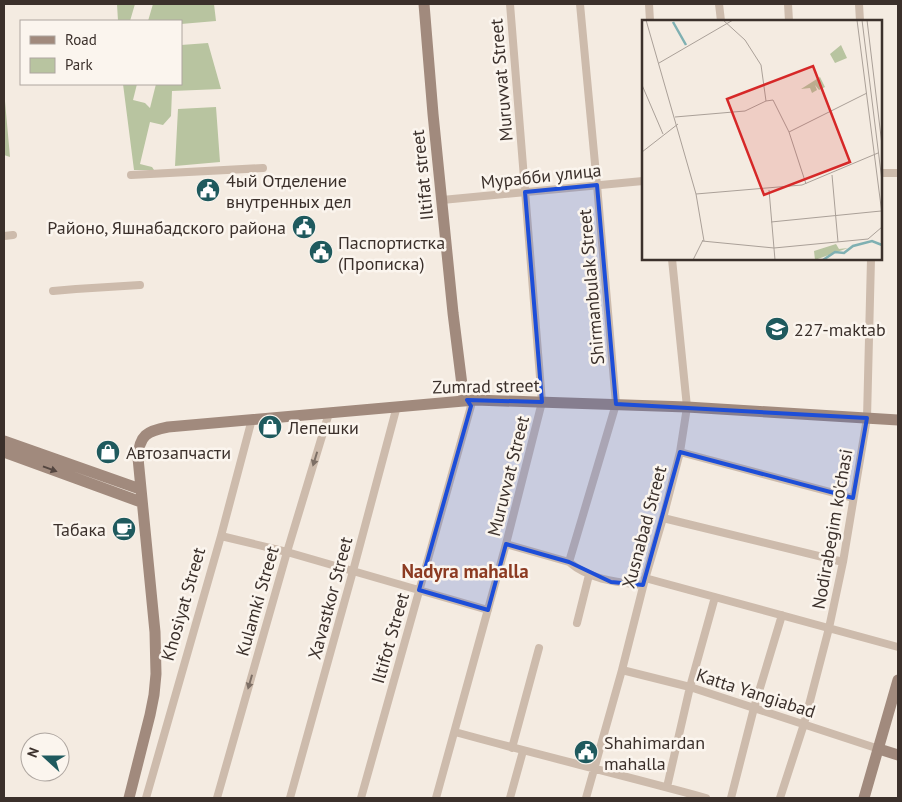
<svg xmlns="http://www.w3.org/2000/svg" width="902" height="802" font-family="'PT Sans',sans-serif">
  <rect width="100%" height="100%" fill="#f4ebe1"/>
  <path fill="#b8c4a0" d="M117,4H135L130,21H118Z
    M153,4H214L216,21L181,24V21H148Z
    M208,43L221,89L172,91L171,116L163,125L150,122L140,164L152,167L154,170H134L123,84H137L133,100L145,103L150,108L156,84H181V45Z
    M4,90L10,157L4,155Z
    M216,107L220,162L175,166L178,109Z"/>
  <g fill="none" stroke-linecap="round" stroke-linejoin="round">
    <path stroke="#cdbbac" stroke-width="8" d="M649,4L650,21
      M719,4L721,21
      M788,4L789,21
      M859,4L860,21
      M881,173H898
      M131,175L263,168
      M442,200L643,181
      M4,236L13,235
      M53,291L76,289L140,285
      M680,452L853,498
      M663,518L843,562
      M221,536L287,552L488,610
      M506,544L569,562C590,580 617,582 643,585
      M569,562L616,404L597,185L580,4
      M645,578L898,647
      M577,623L589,575
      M622,670L690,687L879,749
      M455,732C538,755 623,775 706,798
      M512,748L539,648
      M667,787L690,687L715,597
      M146,798L221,536L252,419
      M217,798L287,552L329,413
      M290,798L353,571L397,406
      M361,798L471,406L467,400
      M436,798L506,544L542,402L510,4
      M510,798L523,751
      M586,798L622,670L645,579L663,518L680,452L687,407L672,259
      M731,798L754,708L782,615
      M780,798L804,724L829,628L843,562L867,418L871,259"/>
    <path stroke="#a18a7d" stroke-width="11" d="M424,4L433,114L453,313L463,393L467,400
      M4,441L140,489
      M4,452L141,502
      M879,749L898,755
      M129,798L150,715L154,695L156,674L155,632L138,458C139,435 147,431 168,427L475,400L687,407L898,420
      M864,798L898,680"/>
  </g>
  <defs><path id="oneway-solid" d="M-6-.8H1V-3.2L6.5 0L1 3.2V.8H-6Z" transform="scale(1.25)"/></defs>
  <g fill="#7d6f65">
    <use href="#oneway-solid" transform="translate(315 459) rotate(107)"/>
    <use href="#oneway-solid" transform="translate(250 682) rotate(106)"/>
  </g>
  <use fill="#544640" href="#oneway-solid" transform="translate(50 469) rotate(20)"/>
  <path fill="#1d4ed8" fill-opacity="0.2" stroke="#1d4ed8" stroke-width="4" stroke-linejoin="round" d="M597,185L616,404L867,418L853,498L680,452L643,585L611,582L569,562L506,544L488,610L419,590L471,406L467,400L542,402L525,192Z"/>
  <defs>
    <g id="civic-disc" transform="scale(1.25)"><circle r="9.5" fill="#1f5a5e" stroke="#fbf5ee"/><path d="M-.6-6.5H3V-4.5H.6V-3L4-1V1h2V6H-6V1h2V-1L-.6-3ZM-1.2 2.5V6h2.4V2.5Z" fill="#fff"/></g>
    <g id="school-disc" transform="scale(1.25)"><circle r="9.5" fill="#1f5a5e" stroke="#fbf5ee"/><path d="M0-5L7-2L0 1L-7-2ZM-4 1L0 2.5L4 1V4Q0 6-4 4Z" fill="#fff"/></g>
    <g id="shop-disc" transform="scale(1.25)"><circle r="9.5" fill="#1f5a5e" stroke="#fbf5ee"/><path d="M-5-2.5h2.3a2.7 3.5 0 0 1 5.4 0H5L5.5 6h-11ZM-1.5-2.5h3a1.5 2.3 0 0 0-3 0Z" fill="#fff"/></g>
    <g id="cafe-disc" transform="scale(1.25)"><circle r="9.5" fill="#1f5a5e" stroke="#fbf5ee"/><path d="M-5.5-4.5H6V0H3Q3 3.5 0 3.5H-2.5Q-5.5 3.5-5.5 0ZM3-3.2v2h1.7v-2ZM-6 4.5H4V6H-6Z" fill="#fff"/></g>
  </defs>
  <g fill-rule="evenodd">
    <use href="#civic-disc" x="208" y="190"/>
    <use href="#civic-disc" x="304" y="227"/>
    <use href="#civic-disc" x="321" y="252"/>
    <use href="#school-disc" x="777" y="329"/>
    <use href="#shop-disc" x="270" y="427"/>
    <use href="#shop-disc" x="108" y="452"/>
    <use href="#cafe-disc" x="124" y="529"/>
    <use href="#civic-disc" x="586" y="752"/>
  </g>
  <g text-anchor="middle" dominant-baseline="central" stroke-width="5" stroke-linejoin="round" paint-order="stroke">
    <g font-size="18" fill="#3b302b" stroke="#fbf5ee">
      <text transform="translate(501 80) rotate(-95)">Muruvvat Street</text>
      <text transform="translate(422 175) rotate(-96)">Iltifаt street</text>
      <text transform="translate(541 176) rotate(-6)">Мурабби улица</text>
      <text transform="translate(591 287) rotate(-95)">Shirmаnbulak Street</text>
      <text transform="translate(486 386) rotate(-1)">Zumrad street</text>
      <text transform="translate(508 476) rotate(-76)">Muruvvat Street</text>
      <text transform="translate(644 527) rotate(-75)">Xusnabad Street</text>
      <text transform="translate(832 529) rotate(-80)">Nodirabegim ko'chasi</text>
      <text transform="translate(330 598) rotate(-75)">Xavastkor Street</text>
      <text transform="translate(257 601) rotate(-74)">Kulamki Street</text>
      <text transform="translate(183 604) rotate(-74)">Khosiyat Street</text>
      <text transform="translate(390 638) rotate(-74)">Iltifot Street</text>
      <text transform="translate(756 693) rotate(18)">Katta Yangiabad</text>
    </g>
    <g font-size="18" fill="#3b302b" stroke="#fbf5ee" text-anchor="start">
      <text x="226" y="180">4ый Отделение<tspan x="226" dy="21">внутренных дел</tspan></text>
      <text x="286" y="227" text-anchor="end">Районо, Яшнабадского района</text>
      <text x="338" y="242">Паспортистка<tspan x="338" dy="21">(Прописка)</tspan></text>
      <text x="794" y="329">227-maktab</text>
      <text x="288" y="427">Лепешки</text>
      <text x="126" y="452">Автозапчасти</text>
      <text x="106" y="529" text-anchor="end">Табака</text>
      <text x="604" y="742">Shahimardan<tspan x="604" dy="21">mahalla</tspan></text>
    </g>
    <g font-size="19" font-weight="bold" fill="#8c3b22" stroke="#fbf5ee">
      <text x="465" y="571">Nadyra mahalla</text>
    </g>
  </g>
  <g transform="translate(642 20)">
    <rect width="240" height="240" fill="#f4ebe1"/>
    <path d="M199,25L205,38L193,43L188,34ZM178,57L183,67L177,70L173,65L175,70L170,73L168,68L159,69ZM194,224L197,229L206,228L173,240L172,231Z" fill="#b8c4a0"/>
    <path fill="none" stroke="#7fb0b2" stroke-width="2.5" d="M31,2L44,25M181,240L193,232L202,233L211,226L230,221L240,225"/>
    <path fill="none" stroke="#aaa098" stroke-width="1" d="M4,0L54,174L160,165L236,133M215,0L240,194M220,0L240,161M225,0L240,125M17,43L91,0M0,65L21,114M124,81L131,80L147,112L164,164M33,97L103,91L124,81L119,45L103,20L81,0M147,112L225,73M0,132L36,104M190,155L196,222M127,170L133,240M54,174L62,221M129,202L239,191M60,221L132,228L226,219L240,207M51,240L61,220"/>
    <path fill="#d62828" fill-opacity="0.15" stroke="#d62828" stroke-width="2.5" d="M171,46L208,142L122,175L85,79Z"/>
    <rect width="240" height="240" fill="none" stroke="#3b302b" stroke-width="2.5"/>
  </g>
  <rect width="902" height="802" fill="none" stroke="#3b302b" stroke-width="10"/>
  <rect x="20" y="20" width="162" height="65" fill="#fbf5ee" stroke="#aea6a0"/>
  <rect x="30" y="36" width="25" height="8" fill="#a18a7d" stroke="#aea6a0"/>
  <text x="65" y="45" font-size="15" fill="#3b302b">Road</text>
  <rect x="30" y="58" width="25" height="15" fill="#b8c4a0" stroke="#aea6a0"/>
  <text x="65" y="70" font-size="15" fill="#3b302b">Park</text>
  <g transform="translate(45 757) rotate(291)"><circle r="24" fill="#fbf5ee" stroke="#aea6a0"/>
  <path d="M0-4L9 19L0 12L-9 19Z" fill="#1f5a5e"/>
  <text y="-8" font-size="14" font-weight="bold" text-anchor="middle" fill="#3b302b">N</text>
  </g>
</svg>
